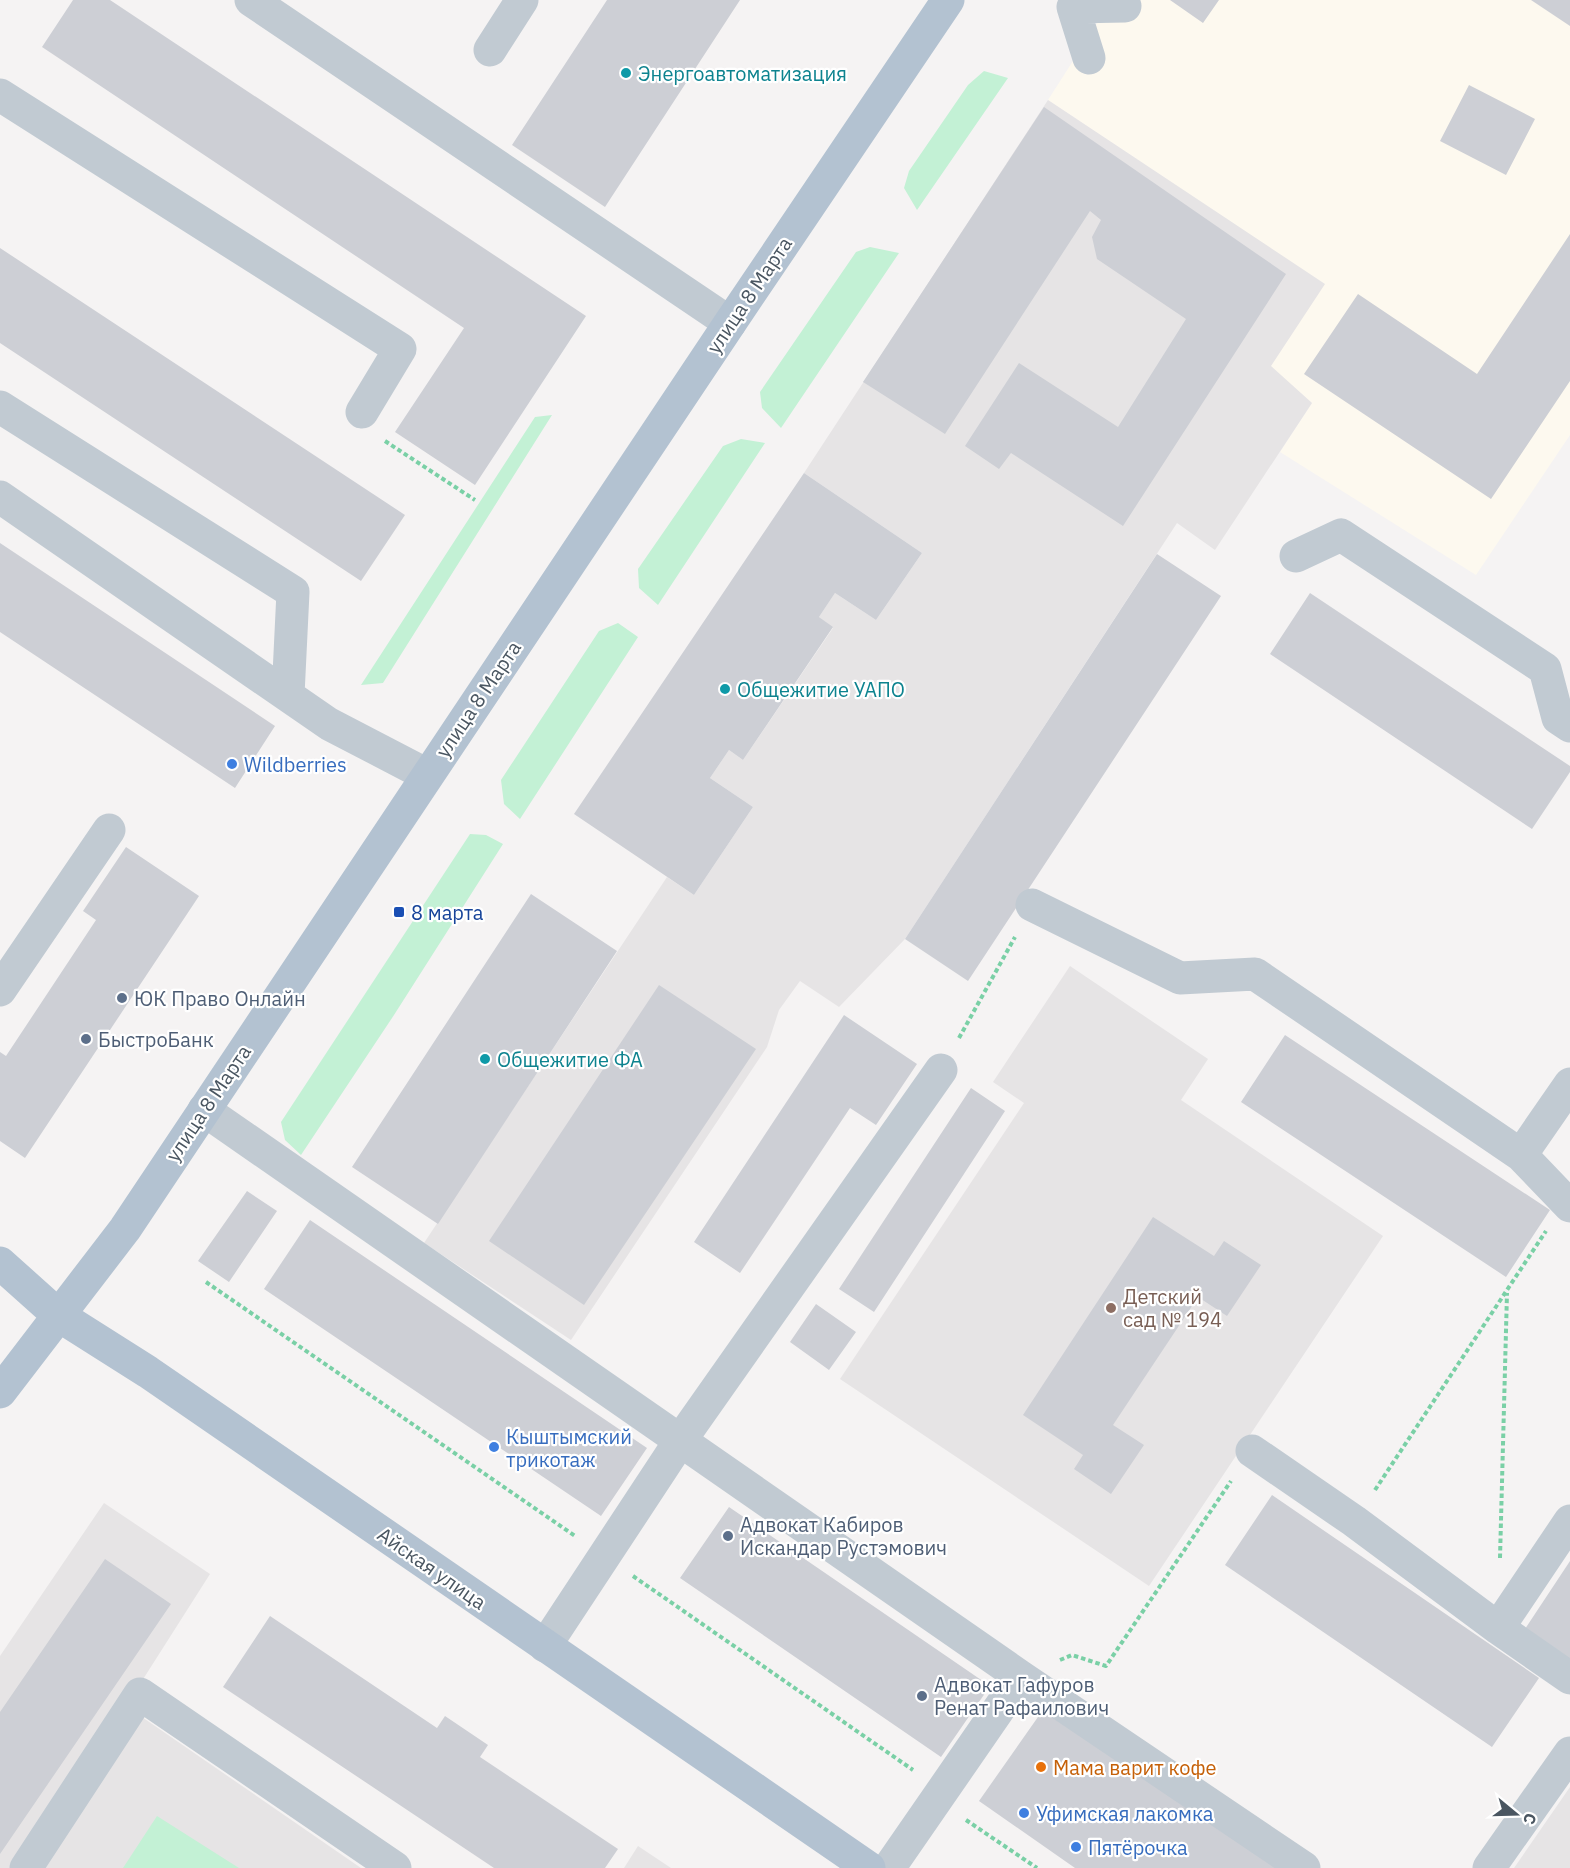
<svg xmlns="http://www.w3.org/2000/svg" width="1570" height="1868" font-family="'IBM Plex Sans',sans-serif">
  <rect width="100%" height="100%" fill="#f5f3f3"/>
  <path fill="#fdf9ef" d="M1112,0H1570V435L1476,575L1280,452L1312,403L1270,367L1324,284L1048,100Z"/>
  <path fill="#e6e4e5" d="M1048,100L1325,284L1271,366L1312,403L1215,550L1177,523L905,939L839,1007L800,981L779,1010L767,1047L571,1340L424,1243L667,877L694,895L753,807L710,778L729,750L743,760L833,628L819,617L835,593L876,620L922,553L804,473Z
    M1070,966L1208,1059L1181,1100L1383,1236L1149,1586L840,1379L1024,1103L993,1082Z
    M104,1503L210,1574L126,1706L361,1868H0V1656Z
    M1570,1787V1868H1514Z
    M638,1846L671,1868H624Z"/>
  <path fill="#c3f1d5" d="M984,71L1008,78L917,210L904,188L909,171L968,85Z
    M870,247L899,253L781,428L762,408L760,392L856,252Z
    M552,415L383,683L361,685L535,417Z
    M741,439L765,443L658,605L639,588L638,569L723,446Z
    M618,623L638,637L520,819L504,804L501,780L599,631Z
    M470,834L486,835L503,844L394,1015L301,1155L285,1140L281,1122Z
    M157,1816L239,1868H123Z"/>
  <path fill="#cdcfd5" d="M73,0H110L586,316L475,485L395,432L464,328L42,47Z
    M607,0H740L605,207L512,145Z
    M1170,0H1219L1203,23Z
    M1531,0H1570V26Z
    M1469,85L1535,119L1506,175L1440,141Z
    M1044,107L1286,274L1123,526L1011,453L999,469L965,446L1019,363L1118,427L1186,319L1097,259L1092,237L1101,220L1090,211L945,434L863,382Z
    M1570,234V381L1491,499L1304,374L1358,294L1477,374Z
    M0,248L405,515L361,581L0,343Z
    M804,473L922,553L876,620L835,593L819,617L833,627L743,760L729,750L710,778L753,807L694,895L574,814Z
    M0,543L275,726L235,788L0,632Z
    M1157,554L1221,596L968,981L905,939Z
    M1310,593L1570,766V772L1532,829L1270,654Z
    M126,847L199,896L25,1158L0,1141V1052L6,1056L96,920L83,911Z
    M531,894L617,951L438,1224L352,1167Z
    M659,985L756,1049L584,1305L489,1241Z
    M844,1015L917,1064L876,1125L850,1108L740,1273L694,1242Z
    M1285,1035L1550,1210L1506,1277L1241,1102Z
    M971,1088L1005,1111L874,1312L839,1289Z
    M247,1191L277,1211L229,1282L198,1261Z
    M1153,1217L1214,1256L1224,1241L1261,1265L1227,1316L1198,1297L1113,1425L1144,1445L1111,1494L1074,1469L1083,1455L1023,1415Z
    M310,1220L647,1448L601,1516L264,1289Z
    M816,1304L856,1332L829,1370L790,1342Z
    M1272,1495L1539,1678L1492,1747L1225,1565Z
    M729,1507L990,1686L941,1757L680,1578Z
    M105,1559L171,1604L0,1854V1712Z
    M1570,1561V1664L1523,1632Z
    M270,1616L437,1728L445,1716L488,1745L480,1757L618,1849L605,1868H494L223,1687Z
    M1045,1707L1276,1868H1075L979,1801Z"/>
  <g fill="none" stroke-linecap="round" stroke-linejoin="round">
    <path stroke="#7ad0a6" stroke-width="4" stroke-dasharray="4.5 3" stroke-linecap="butt" d="M385,441L475,500
      M959,1038L1015,937
      M206,1282L575,1536
      M1375,1490L1546,1231
      M1500,1558L1507,1293
      M633,1576L913,1770
      M1060,1660L1072,1655L1106,1666L1231,1481
      M966,1820L1037,1868"/>
    <path stroke="#c1cad2" stroke-width="33" d="M251,0L730,323
      M490,50L522,0
      M1089,58L1073,7L1125,6
      M0,95L400,349L362,412
      M0,407L293,592L288,695
      M0,497L329,724L427,775
      M1296,556L1341,535L1545,669L1558,718L1570,726
      M1032,905L1180,978L1255,974L1521,1155L1570,1206
      M0,990L109,830
      M204,1110L1021,1677L1304,1868
      M1521,1155L1570,1084
      M1252,1451L1354,1521L1498,1628L1570,1678
      M1498,1628L1570,1521
      M545,1646L680,1441L941,1070
      M26,1868L140,1694L395,1868
      M889,1868L1021,1677
      M1489,1868L1570,1753"/>
    <path stroke="#b3c2d1" stroke-width="33" d="M0,1263L58,1315L148,1372L869,1868
      M0,1392L125,1229L730,323L948,0"/>
  </g>
  <g fill="#0f9aa8" stroke="#fff" stroke-width="2">
    <circle cx="626" cy="73" r="6"/>
    <circle cx="725" cy="689" r="6"/>
    <circle cx="485" cy="1059" r="6"/>
  </g>
  <g fill="#3f7fe0" stroke="#fff" stroke-width="2">
    <circle cx="232" cy="764" r="6"/>
    <circle cx="494" cy="1447" r="6"/>
    <circle cx="1024" cy="1813" r="6"/>
    <circle cx="1076" cy="1847" r="6"/>
  </g>
  <rect fill="#1a4fb4" stroke="#fff" stroke-width="2" x="393" y="906" width="12" height="12" rx="3"/>
  <g fill="#5c6f8a" stroke="#fff" stroke-width="2">
    <circle cx="122" cy="998" r="6"/>
    <circle cx="86" cy="1039" r="6"/>
    <circle cx="728" cy="1536" r="6"/>
    <circle cx="922" cy="1696" r="6"/>
  </g>
  <circle fill="#8d6e63" stroke="#fff" stroke-width="2" cx="1111" cy="1308" r="6"/>
  <circle fill="#e8710a" stroke="#fff" stroke-width="2" cx="1041" cy="1767" r="6"/>
  <g text-anchor="middle" dominant-baseline="central" stroke-width="4.5" stroke-linejoin="round" paint-order="stroke">
    <g font-size="20" fill="#0d838f" stroke="#fff" text-anchor="start">
      <text x="638" y="73">Энергоавтоматизация</text>
      <text x="737" y="689">Общежитие УАПО</text>
      <text x="497" y="1059">Общежитие ФА</text>
    </g>
    <g font-size="20" fill="#4a5661" stroke="#fff">
      <text transform="translate(749 295) rotate(-56)">улица 8 Марта</text>
      <text transform="translate(478 699) rotate(-56)">улица 8 Марта</text>
      <text transform="translate(208 1103) rotate(-56)">улица 8 Марта</text>
      <text transform="translate(432 1568) rotate(35)">Айская улица</text>
    </g>
    <g font-size="20" fill="#366cbe" stroke="#fff" text-anchor="start">
      <text x="244" y="764">Wildberries</text>
      <text x="506" y="1436">Кыштымский<tspan x="506" dy="23">трикотаж</tspan></text>
      <text x="1036" y="1813">Уфимская лакомка</text>
      <text x="1088" y="1847">Пятёрочка</text>
    </g>
    <g font-size="20" fill="#164399" stroke="#fff" text-anchor="start">
      <text x="411" y="912">8 марта</text>
    </g>
    <g font-size="20" fill="#4e5e75" stroke="#fff" text-anchor="start">
      <text x="134" y="998">ЮК Право Онлайн</text>
      <text x="98" y="1039">БыстроБанк</text>
      <text x="740" y="1524">Адвокат Кабиров<tspan x="740" dy="23">Искандар Рустэмович</tspan></text>
      <text x="934" y="1684">Адвокат Гафуров<tspan x="934" dy="23">Ренат Рафаилович</tspan></text>
    </g>
    <g font-size="20" fill="#785e54" stroke="#fff" text-anchor="start">
      <text x="1123" y="1296">Детский<tspan x="1123" dy="23">сад № 194</tspan></text>
    </g>
    <g font-size="20" fill="#c56008" stroke="#fff" text-anchor="start">
      <text x="1053" y="1767">Мама варит кофе</text>
    </g>
  </g>
  <g transform="translate(1516 1814) rotate(109)" stroke="#ffffff" stroke-width="4.5" paint-order="stroke">
  <path d="M0-4.5L10 22L0 15L-10 22Z" fill="#4a5661"/>
  <text y="-9" font-size="16" font-weight="bold" text-anchor="middle" fill="#4a5661">С</text>
  </g>
</svg>
